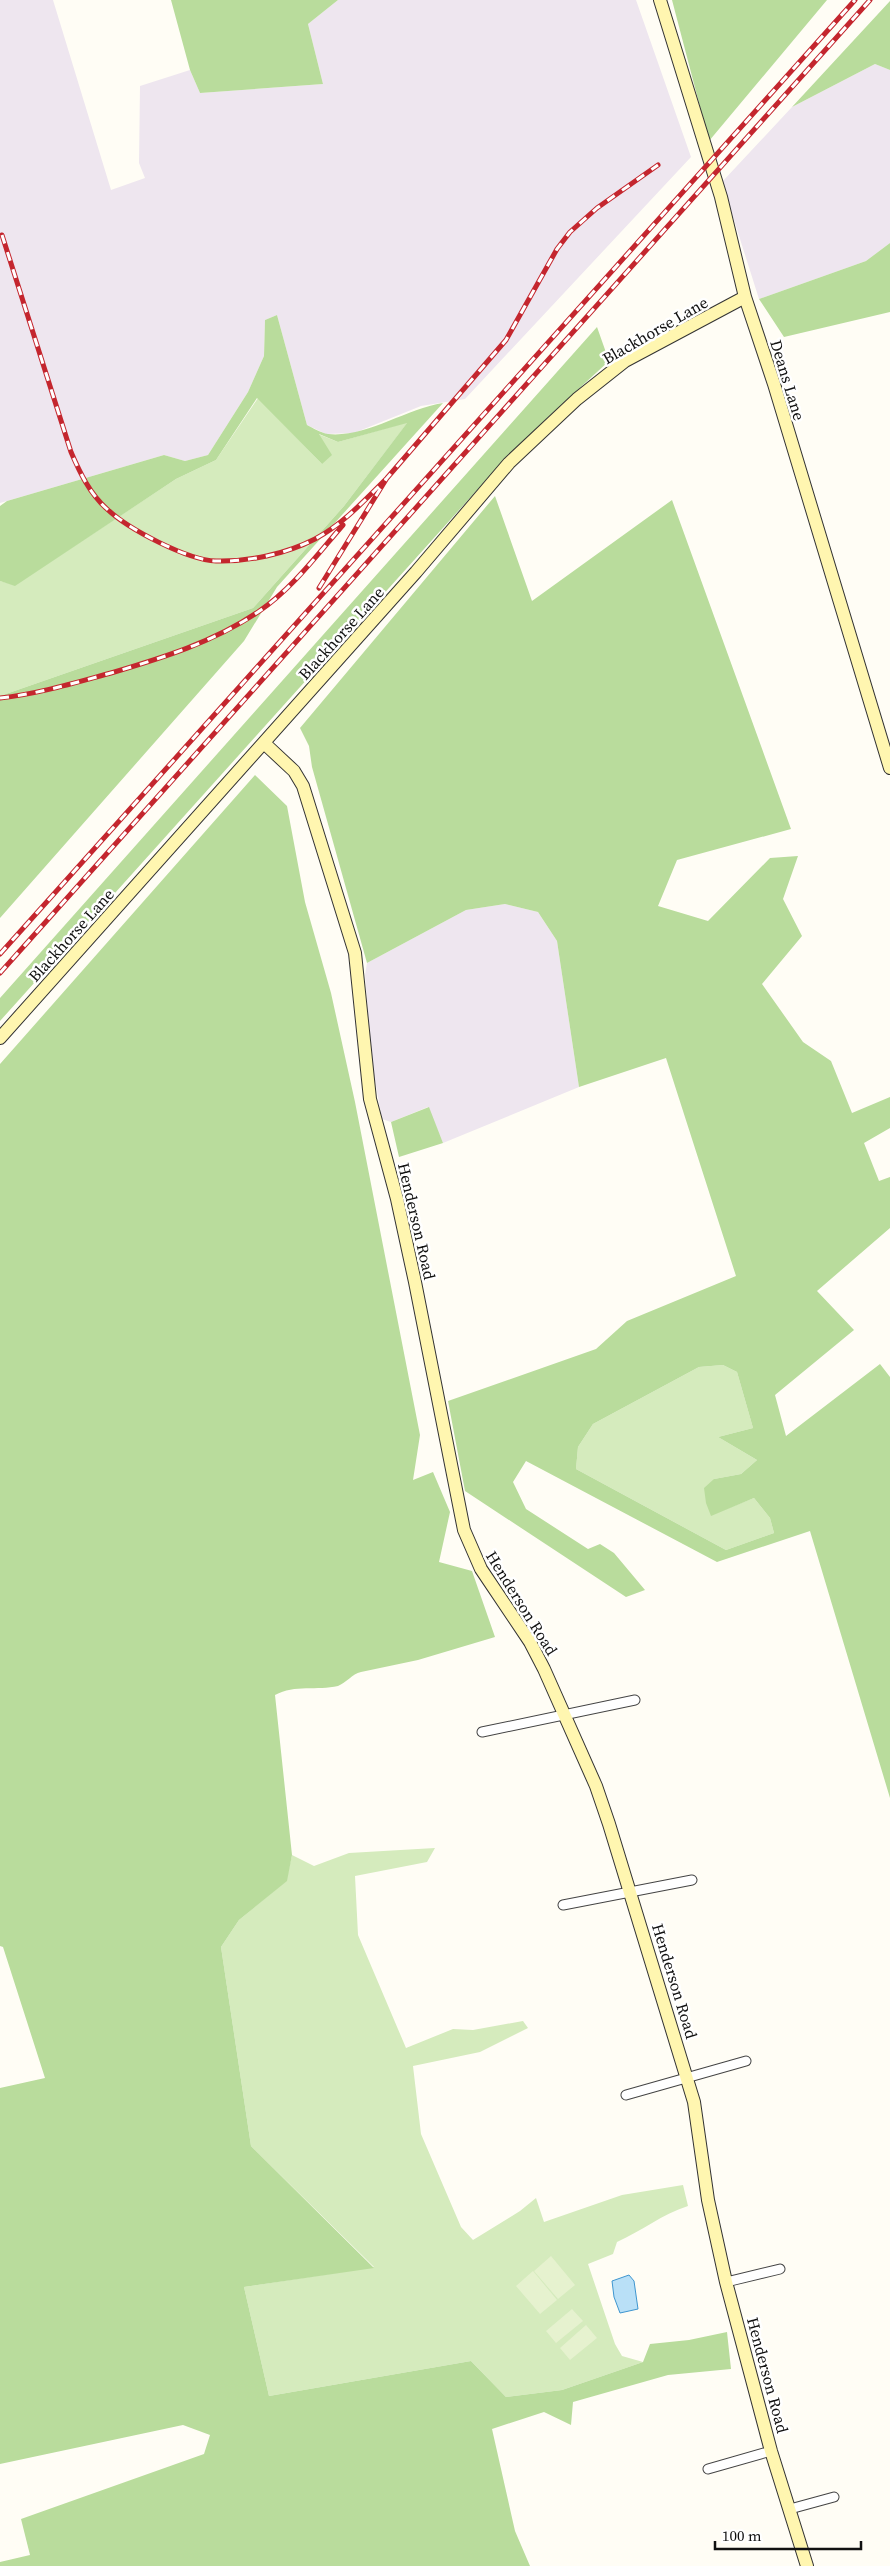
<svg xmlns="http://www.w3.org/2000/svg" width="890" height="2566" font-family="'Source Serif 4',serif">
  <rect width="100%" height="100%" fill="#fffdf5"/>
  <path fill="#eee6ef" d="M0,0H53L111,190L145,178L139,163L140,86L190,70L200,93L323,84L308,24L338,0H636L691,157L465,399L421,406L354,433L326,434L307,425L277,315L265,320L264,356L248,392L208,455L185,461L164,455L0,503Z
    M875,64L890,70V243L866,261L759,299L722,182L792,107Z
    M505,904L538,912L557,941L579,1087L443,1143L428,1107L391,1122L382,1119L372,1064L365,975L367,963L466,910Z"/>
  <path fill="#d5ebbd" d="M258,398L322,464L318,434L338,442L408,422L344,506L253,608L0,696V581L15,585L176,479L216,460Z
    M723,1365L737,1372L753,1428L718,1437L757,1460L741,1474L714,1479L711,1515L754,1498L770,1518L774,1533L726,1550L576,1469L578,1447L593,1424L699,1367Z
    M435,1848L427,1862L355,1876L358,1935L406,2048L453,2029L473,2030L523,2021L528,2028L480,2052L413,2066L421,2134L461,2227L473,2240L520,2211L536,2198L544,2222L622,2195L683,2185L688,2206C662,2214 642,2231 617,2242L613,2254L588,2264L615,2344L622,2356L643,2362L562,2390L506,2397L471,2361L269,2396L244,2287L374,2267L251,2146L221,1947L239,1920L286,1881L292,1855L314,1866L349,1853Z"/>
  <path fill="#b9dc9c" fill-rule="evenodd" d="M171,0H338L308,24L323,84L200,93L190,70Z
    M672,0H827L709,141Z
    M890,1V70L875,64L792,107Z
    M890,243V312L784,337L759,299L866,261Z
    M277,315L307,425C313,428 321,433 328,434C366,438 405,409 443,403L277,587L244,641L0,918V696L253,608L344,506L407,423L338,442L319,434L332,455L322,464L257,398L216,460L176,479L15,586L0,581V506L7,501L164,455L185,461L208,455L248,392L264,356L265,320Z
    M597,327L609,361L547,418L495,470L0,1021V998Z
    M495,496L532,601L672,500L791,829L677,860L658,906L708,921L770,858L798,856L783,899L802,936L762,984L803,1042L831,1061L852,1113L890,1097V1128L864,1143L879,1181L890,1177V1228L817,1291L854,1330L775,1395L786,1436L880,1364L890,1377V1798L810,1531L717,1562L526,1461L513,1482L526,1509L588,1549L600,1544L614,1553L645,1590L626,1597L465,1491L448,1401L596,1349L627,1321L736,1276L666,1058L579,1087L557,941L538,912L505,904L466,910L367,963L312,767L309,746L300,728ZM723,1365L737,1372L753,1428L718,1437L757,1460L741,1474L714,1479L704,1488L706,1503L711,1516L754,1498L770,1518L774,1533L726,1550L576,1469L578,1447L593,1424L699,1367Z
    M255,775L287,806L305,902L331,993L355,1102L420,1435L413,1480L433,1472L450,1512L439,1562L472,1571L495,1637L418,1660L361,1672C352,1674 346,1683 338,1686C317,1691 295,1684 275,1695L292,1855L287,1881L239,1920L221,1947L251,2146L374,2268L244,2287L269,2396L471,2361L506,2397L562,2390L643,2362L650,2344L689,2340L727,2332L731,2369L668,2375L573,2402L571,2425L544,2412L492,2429L515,2531L530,2566H0V2562L30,2555L21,2519L204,2454L210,2435L183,2425L0,2464V2088L45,2078L3,1947L0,1946V1064Z
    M429,1107L443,1143L399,1157L391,1122Z"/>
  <path fill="#e6f2cf" d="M551,2256L575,2285L558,2299L534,2271Z
    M533,2271L557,2300L540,2314L516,2286Z
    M572,2309L583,2321L556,2343L546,2331Z
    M586,2325L597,2338L570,2360L560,2348Z"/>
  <path fill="#b9e0f7" stroke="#3f96cf" d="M629,2275L634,2281L638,2309L620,2313L614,2297L612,2281Z"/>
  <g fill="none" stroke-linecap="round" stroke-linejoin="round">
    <g stroke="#444" stroke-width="11">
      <path id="street" d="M482,1732L635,1700
        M563,1905L692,1880
        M626,2095L746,2061
        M726,2282L780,2269
        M708,2469L771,2451
        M790,2509L834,2497"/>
    </g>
    <g stroke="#333" stroke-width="14">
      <path id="secondary" d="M660,0L721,197L745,297L774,384L890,768
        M264,743L294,771L303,786L355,953L370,1099L397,1199L415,1282L464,1530L481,1569L530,1642L544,1669L596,1786L609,1824L694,2102L708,2200L726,2282L771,2451L807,2566
        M0,1038L416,572L509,463L577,399L625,361L745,297"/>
    </g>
    <use href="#street" stroke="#fff" stroke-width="9"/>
    <use href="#secondary" stroke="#fff6b0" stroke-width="12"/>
    <g stroke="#c4262e" stroke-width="5">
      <path id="rail" d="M2,235L71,452C80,473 90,494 107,509C128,529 187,560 216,561C248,562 286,554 315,539C343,524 365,500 387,478
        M319,588L387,478L506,340L557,249L570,232L597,208L658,165
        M0,698C38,694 74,683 111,673C162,658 214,642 258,612C292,589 317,555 343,525
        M0,954L855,0
        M0,973L870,0"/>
    </g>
    <use href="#rail" stroke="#fff" stroke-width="3" stroke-dasharray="9" stroke-linecap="butt"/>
  </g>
  <g text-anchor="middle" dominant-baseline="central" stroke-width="5" stroke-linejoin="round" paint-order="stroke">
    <g font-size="16" fill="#111" stroke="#fff">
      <text transform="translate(655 330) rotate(-30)">Blackhorse Lane</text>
      <text transform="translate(788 380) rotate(73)">Deans Lane</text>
      <text transform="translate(341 633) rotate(-48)">Blackhorse Lane</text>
      <text transform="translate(71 935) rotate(-48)">Blackhorse Lane</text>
      <text transform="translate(417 1221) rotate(77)">Henderson Road</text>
      <text transform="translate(522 1603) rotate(58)">Henderson Road</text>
      <text transform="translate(675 1981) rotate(73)">Henderson Road</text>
      <text transform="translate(768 2375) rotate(75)">Henderson Road</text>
    </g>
  </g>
  <path d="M715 2541v8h146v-8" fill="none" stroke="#111111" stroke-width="2.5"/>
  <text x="722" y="2541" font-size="15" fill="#111111" stroke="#ffffff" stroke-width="4" paint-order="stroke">100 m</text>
</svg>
